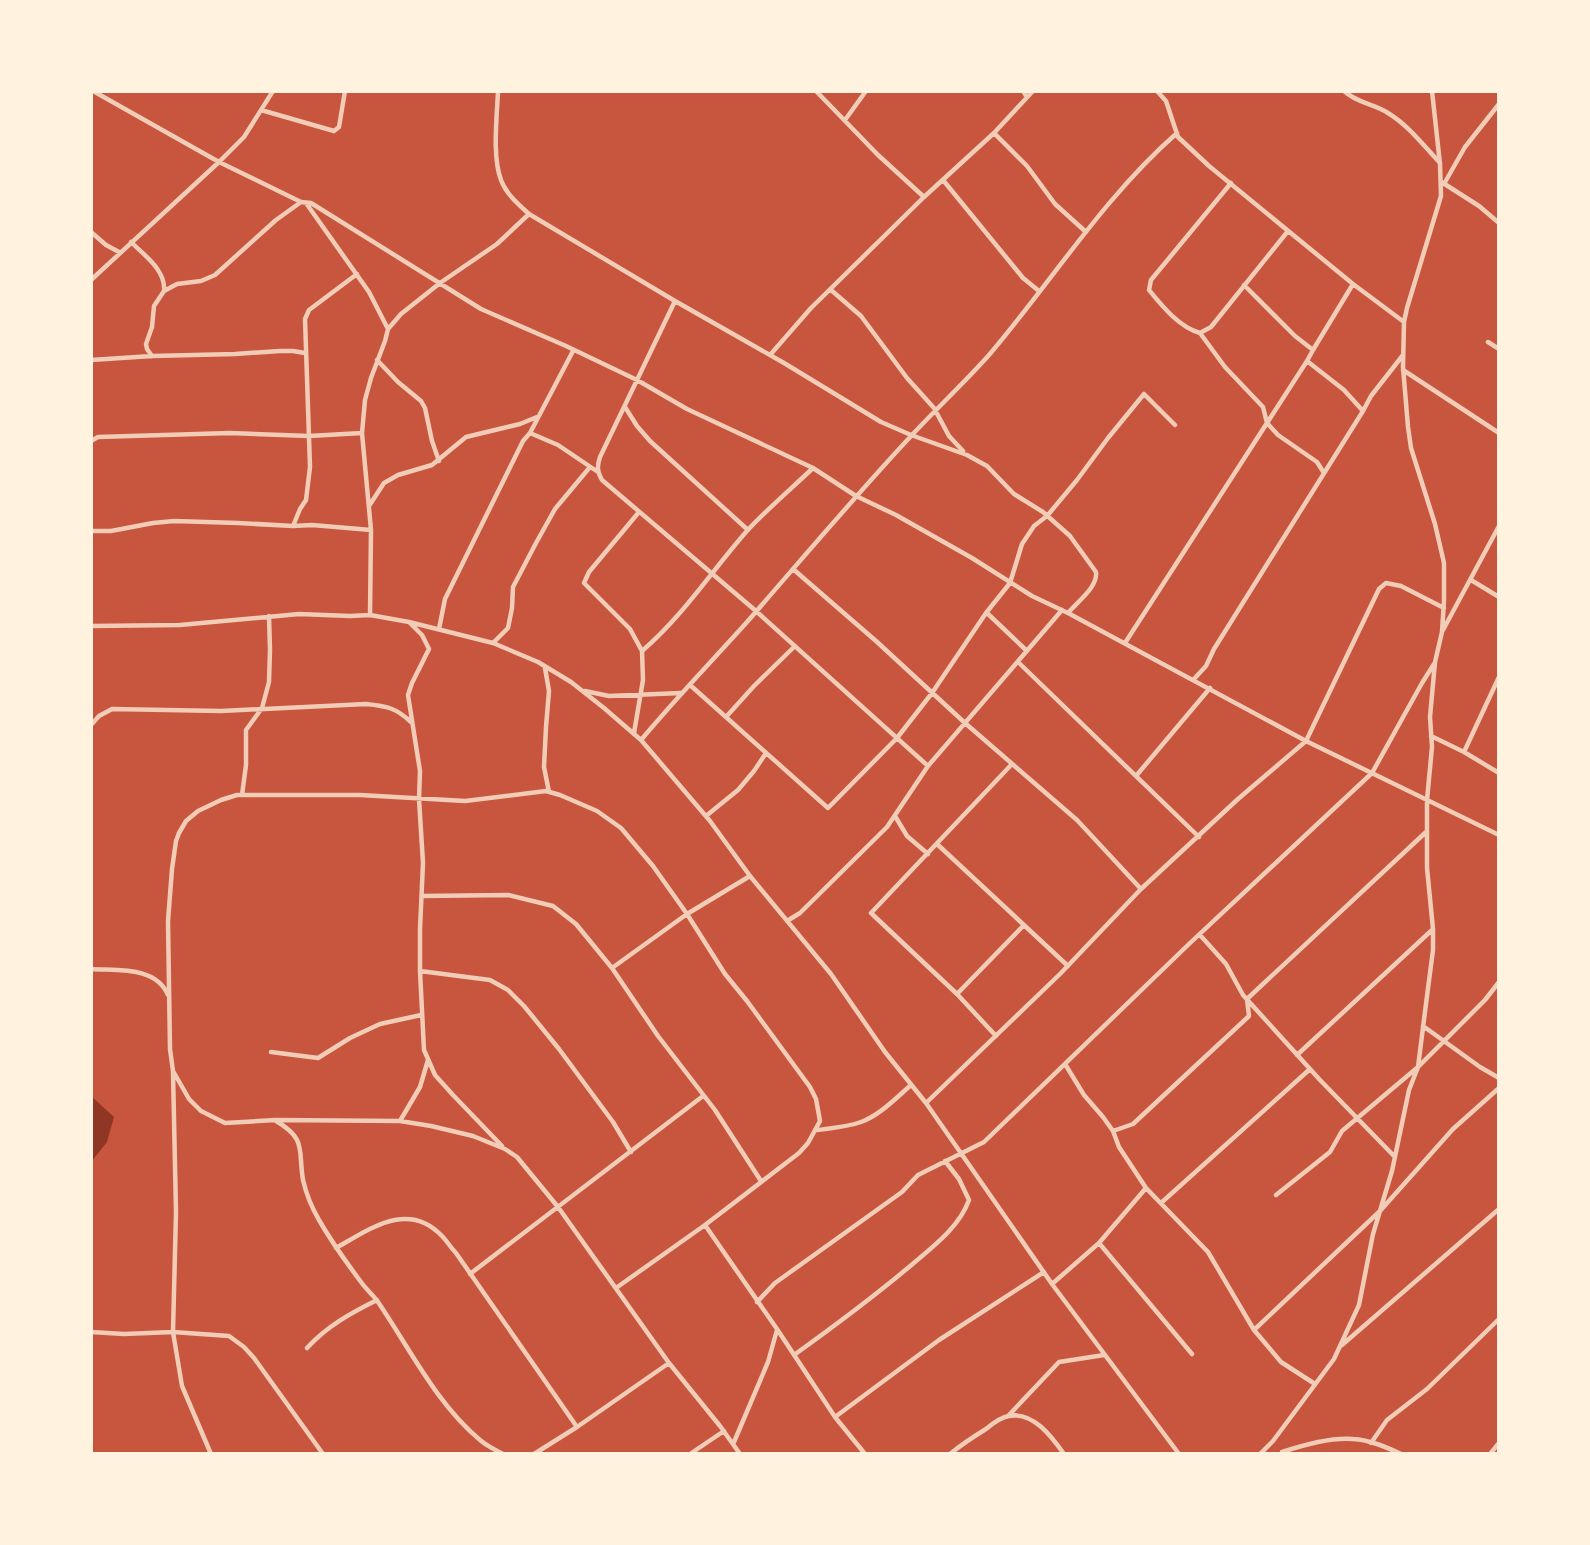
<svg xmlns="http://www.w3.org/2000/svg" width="1590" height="1545" font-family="Mulish,sans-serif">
  <rect width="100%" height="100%" fill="#c8553d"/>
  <path fill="#8f3625" d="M91,1096L114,1117L107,1142L91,1162Z"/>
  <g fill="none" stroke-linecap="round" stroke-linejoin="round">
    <path stroke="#f1ccb7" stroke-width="4.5" d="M93,91L219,162L301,202L311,203L481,309L566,346L637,380L687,409L813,468L856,496L896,515L972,558L1032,596L1068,613L1306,741L1499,835
      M498,91C497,117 492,156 501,180C506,194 519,205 529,214L675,301L784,363L881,422L911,435L967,455L987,466L1014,494L1043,512L1070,536L1096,572C1098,587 1078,601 1068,613
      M816,91L878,155L924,197
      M1023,91L1027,97
      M1157,91L1166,101L1178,137L1209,166L1353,284L1404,322
      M1344,91C1357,103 1374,104 1388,113C1408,125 1424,146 1440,163
      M261,110L334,131L339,127L345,91
      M845,120L866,91
      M994,133L1027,166L1055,204L1086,232
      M943,180L1023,278L1039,291
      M1231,183L1151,280L1149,290C1162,306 1179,327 1200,333L1211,327L1288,231
      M1443,183L1479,206L1499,223
      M1444,184L1465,147L1499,104
      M306,203L369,292L388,329
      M91,232L106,245L119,252
      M131,242C144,255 166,270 164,291
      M91,280L219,162L244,137L273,91
      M1244,285L1295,336L1313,350L1307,361L1344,390L1363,411L1371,396L1403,355
      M831,290L861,316L907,378L934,408L949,436L963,451
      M675,301L600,457C597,466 597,471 602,480L756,611L928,766
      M1200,333L1225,367L1263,407L1267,423L1278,435L1317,462L1324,473
      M1488,342L1499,349
      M1313,350L1353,284
      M770,355L811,308L924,197L994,133L1033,91
      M152,356L147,349L146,344L152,327L154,306L164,291L177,284L201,281L215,275L276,220L301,202
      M91,360L152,356L235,354L280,351H293L305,353
      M377,360L398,382L421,401L425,408L432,441L439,461
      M1403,370L1499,433
      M625,407L637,426L650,441L748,530
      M530,433L558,445L598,472
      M91,441L98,437L230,433L309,436L362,433
      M369,506L384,483L398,475L432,465L466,437L520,424L537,417
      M639,512L589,572L584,583L630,629L642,651
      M293,526L300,509L306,500L310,467L305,319L309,310L357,274
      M91,531H111L153,523L174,521L238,523L293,526L312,525L371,530
      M793,569L876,641L965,723L1077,820L1141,889
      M1471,580L1499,597
      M987,613L1027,651
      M370,615L371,530L362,433L365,400L371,378L385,341L388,329L401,314L440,283L497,244L529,214
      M410,623L422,635L429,649L412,683L408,695L420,771L419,799L423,863L420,929V971L424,1050L435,1075L453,1095L502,1146
      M91,626L180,625L299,614L350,616L370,615L409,622L493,643L538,662L571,682L604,708L641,740L710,821L750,876L831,974L885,1052L926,1103L1052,1284L1179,1454
      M439,629L445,599L523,441L530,433L573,351
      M1443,630L1499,526
      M493,643L508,628L512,608L513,587L536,543L555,509L590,467
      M1125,643L1307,361
      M1018,662L1199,837
      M545,668L549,691L546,727L544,767L549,792
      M1194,679L1206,666L1214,649L1363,411
      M690,685L828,808L897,738L932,693L986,613L1010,583L1022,544L1034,526L1047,516L1077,480L1108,438L1144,394L1175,425
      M585,691L609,696L681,693
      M726,717L754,686L795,646
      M91,725L99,716L112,709L221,711L366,704C387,706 396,708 411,722
      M634,733L643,680L642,651C682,617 711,572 746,532C766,510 791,489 813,468
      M1431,736L1464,752L1499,773
      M641,740C675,699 712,661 747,622C802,559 855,496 912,435C937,408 964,383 989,355C1052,281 1104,197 1177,133
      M1464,752L1499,677
      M1136,776L1210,688
      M242,795L246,765V730L262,708L269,682L270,650L269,616
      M706,816L738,790L754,771L766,753
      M895,816L907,836L928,854
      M937,844L1068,966
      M422,896L508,895L553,906L576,924L612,968L658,1036L715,1110L761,1181
      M787,921L800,913L887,827L928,766L1062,610
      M1200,935L1226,964L1243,995L1320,1080L1394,1156
      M612,968L687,914L750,876
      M91,969C118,971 156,966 168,995
      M420,971L490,980L508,990L524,1006L559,1049L613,1122L631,1152
      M957,994L1024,925
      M1423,1026L1480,1067L1499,1078
      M996,1036L957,994L871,913L1012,764
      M271,1052L318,1058L350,1038L380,1024L421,1015
      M1297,1055L1432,930
      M1065,1064L1084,1095L1103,1117L1113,1131L1119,1147L1146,1188
      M173,1072L176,1212L173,1332L182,1386L211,1454
      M926,1103L1060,974L1141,889L1238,799L1306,741L1379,589L1386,583L1401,586L1444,608
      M276,1121C307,1139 298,1150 303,1180C306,1193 312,1208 319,1220C331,1241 346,1262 361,1282C366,1289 373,1295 378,1302C410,1349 436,1403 480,1440C487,1446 495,1450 503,1454
      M400,1121L420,1087L428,1060
      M817,1130C832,1128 847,1127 861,1122C880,1115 896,1098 911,1085
      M1113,1131L1133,1124L1249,1016L1247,999L1426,832
      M1276,1195L1330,1152L1342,1131L1418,1067L1485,1000L1499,982
      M1161,1203L1310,1069
      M705,1225L777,1329L835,1417L865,1454
      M1099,1243L1192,1354
      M336,1248C370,1229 408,1200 442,1236C447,1241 451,1248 456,1253L577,1427
      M470,1274L703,1096
      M1052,1284L1099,1243L1146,1188L1208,1252L1254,1330L1281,1362L1315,1384
      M616,1288L705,1225L799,1153L808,1143L820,1121L816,1099L810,1087L747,1001L725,974L687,914L653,866L621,828L597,811L560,795L546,791L465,801L360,795H237L221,800L198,811L186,821L179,833L176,841L172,869L168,921L170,1049L173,1071L189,1099L201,1111L225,1123L275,1120L400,1121L431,1126L473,1136L505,1149L517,1157L558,1207L669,1363L720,1426L740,1454
      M757,1302L775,1283L902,1192L918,1175L984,1142L1189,944L1372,773L1422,683L1434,664
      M1254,1330L1380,1211L1453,1129L1499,1088
      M91,1332L124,1334L173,1332L229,1336L244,1347L254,1358L323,1454
      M1342,1345L1499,1209
      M307,1348C327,1326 351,1313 377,1300
      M794,1355C833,1327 872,1298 909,1267C931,1248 959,1228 969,1200L959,1179L945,1161
      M1009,1415L1059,1362L1104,1355
      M835,1417L939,1340L1044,1272
      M734,1442L768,1362L777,1330
      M1371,1443L1387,1420L1427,1389L1499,1319
      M1282,1452C1303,1445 1331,1437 1353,1439C1370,1440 1386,1447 1401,1454
      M534,1454L577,1427L669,1363
      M690,1454L724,1431
      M950,1454C961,1445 973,1437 986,1429C992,1424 1001,1417 1009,1416C1033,1411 1052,1437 1064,1454
      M1260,1454L1273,1441L1334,1359L1359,1305L1373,1234L1392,1171L1409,1090L1418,1067L1427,996L1433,950V929L1427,868V800L1432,747L1430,717L1435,662L1442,632L1444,601V563L1435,524L1411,448L1408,427L1403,367L1404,322L1407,308L1441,196L1440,164L1432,91
      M1490,1454L1499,1443"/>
  </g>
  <rect width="1590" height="1545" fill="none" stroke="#fff3e0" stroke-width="186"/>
</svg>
